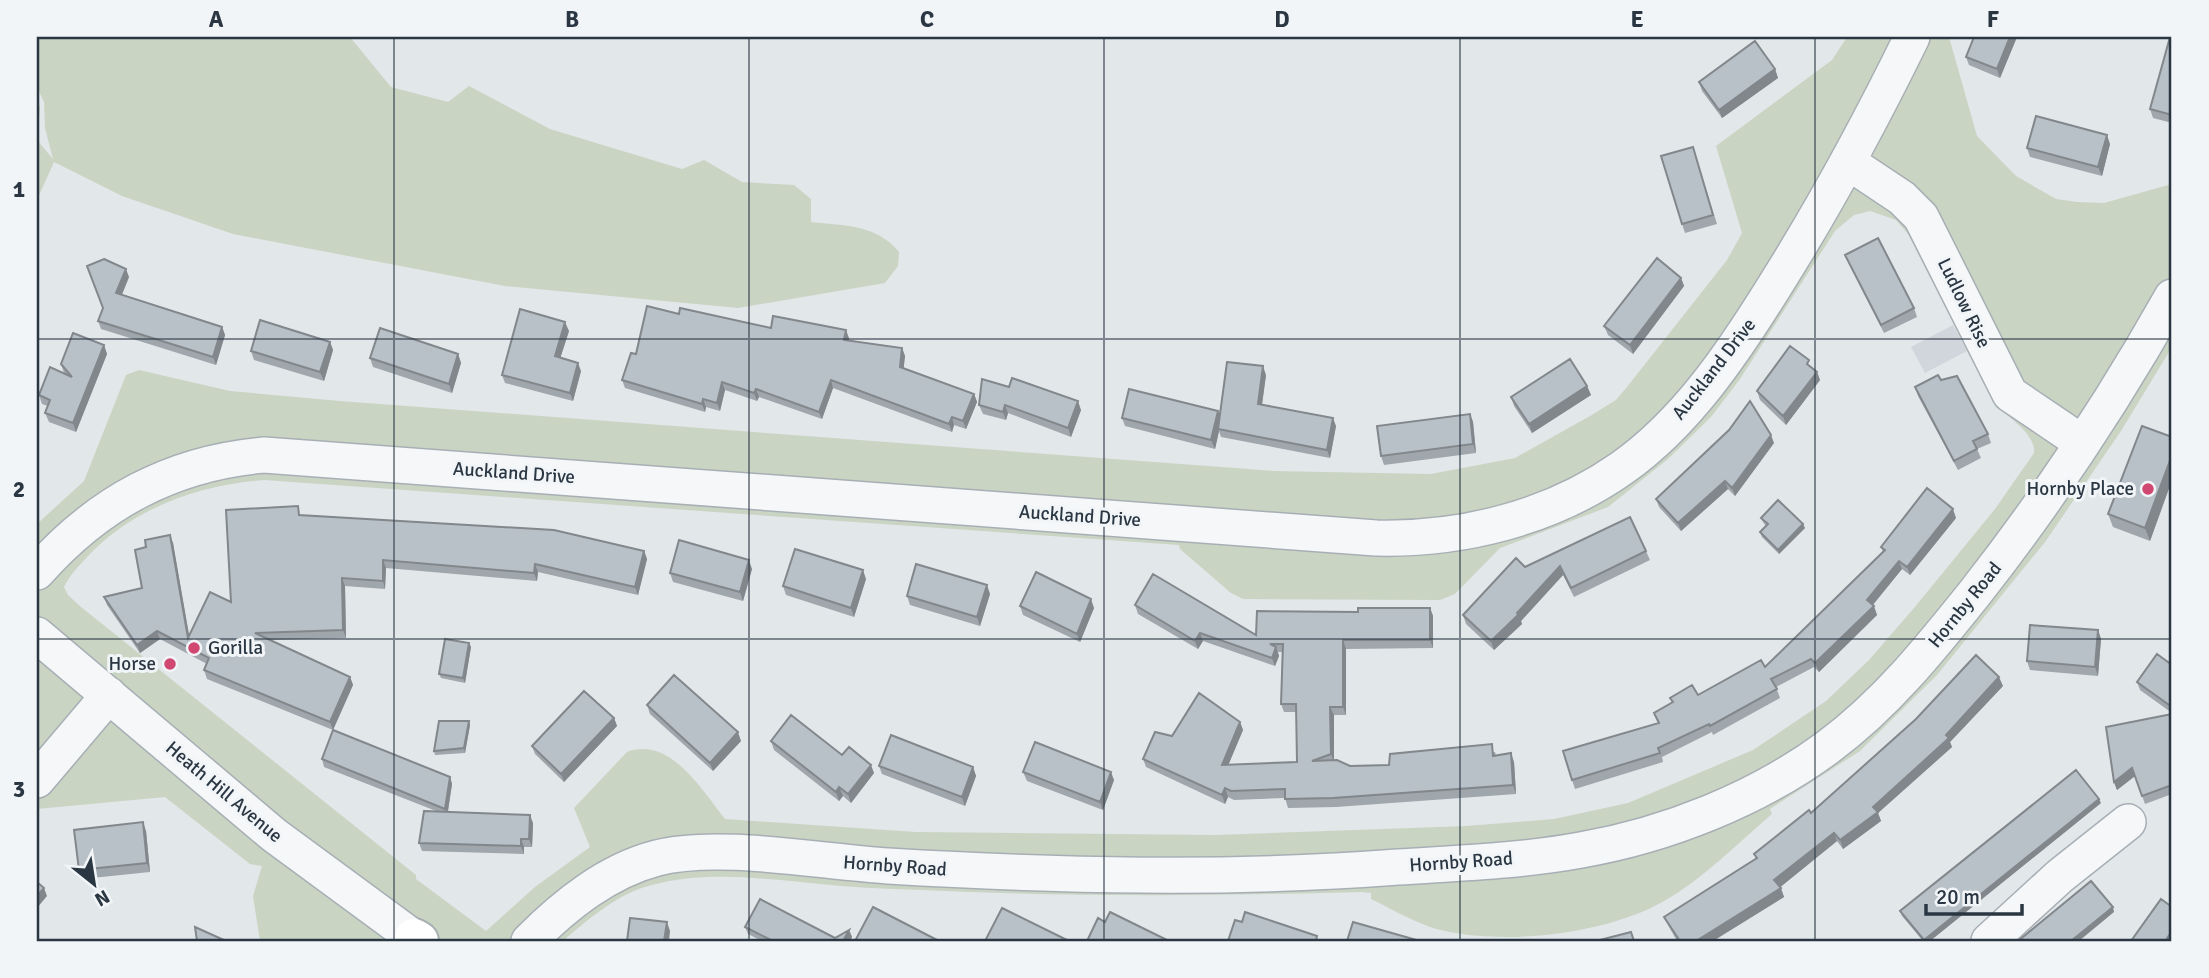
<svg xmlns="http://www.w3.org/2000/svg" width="2209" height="978" font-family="Signika,sans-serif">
  <rect width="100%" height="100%" fill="#e2e7ea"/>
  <path fill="#d0d6dc" d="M1953,325L1967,351L1925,373L1911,347Z"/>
  <path fill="#cad4c3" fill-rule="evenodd" d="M37,37H350L391,87L448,102L469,86L550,129L682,169L704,160L742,182L794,185L811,199V222C845,226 876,224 899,252L898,266L885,283L738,308L505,286L233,234L122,196L54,162L37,200V100L40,107L37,140L53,159L45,128L44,102L37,87Z
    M1847,37H1949L1977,136L2016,176L2056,199L2077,202L2104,203L2172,184V347L2121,431L2045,542L1937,675L1860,751L1770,809L1772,814C1738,843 1703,879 1664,901C1607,934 1508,945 1445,931C1420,926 1394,910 1371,899V893L1362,892C1215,896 1069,897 922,890C885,889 847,887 810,883C757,878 704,871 652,885C618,893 589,919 563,941H260L253,896L262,866L250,864L165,797L37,809V524L84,481L126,375L139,370L230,391L340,401L1274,471L1431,474L1515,458L1590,416L1616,400L1627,387L1727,260L1742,233L1716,146L1832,60ZM1870,211L1896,220L1908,234L1994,402C2005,417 2036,432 2034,453L1995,509L1914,608L1869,660L1826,701L1753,750L1628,803L1554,819L1466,826L1215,835L916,832L725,819C702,790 670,736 627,752L574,808L590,847L535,887L486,931L416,879V875L81,607L68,595L64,587C69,576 79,566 87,557C133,508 198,485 264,480L1179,545L1180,549L1231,593L1243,599L1440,600L1455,594L1500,548L1608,507L1668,459L1711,417L1740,379L1835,231L1854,215Z"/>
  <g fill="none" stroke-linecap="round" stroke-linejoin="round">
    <g stroke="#a7afb5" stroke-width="38">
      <path id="street" d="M1848,162L1902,198L1921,217L2010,394L2081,442
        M37,572C98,503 171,463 264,455L1376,538C1462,540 1551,518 1622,468C1686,423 1733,353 1774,287C1825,206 1870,123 1912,37
        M37,635L274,835L414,938L412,941
        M37,780L109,695
        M529,941C565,905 607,871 657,858C718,842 822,862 888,866C1057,876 1228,880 1398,867C1459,863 1521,861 1581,850C1667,835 1758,799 1828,747C1886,704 1930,649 1974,594C2048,500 2114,400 2172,297
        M1989,941L2060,876L2128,822"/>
    </g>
    <g stroke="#a7afb5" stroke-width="42">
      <path id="secondary" d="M414,938L419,941"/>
    </g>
    <use href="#street" stroke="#f5f7f9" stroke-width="35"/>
    <use href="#secondary" stroke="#fff" stroke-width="38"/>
  </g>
  <path fill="#9fa6ac" d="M1974,37H2017L2000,78L1969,65L1966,57Z
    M2172,37V123L2153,118L2150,109Z
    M1775,69L1778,78L1722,118L1702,91L1699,82Z
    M2110,144L2102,176L2030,157L2027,148Z
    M1693,147L1717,224L1685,233L1682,224Z
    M1845,255L1914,308L1917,317L1884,333L1849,264Z
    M129,277L122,295L222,327L225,335L216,365L101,329L98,321Z
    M1681,278L1684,286L1633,354L1608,335L1604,326Z
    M679,314L771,328L849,338V340L902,348L905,356L903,368L974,394L977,402L966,429L954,425L952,432L833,388L822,419L759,397L757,401L725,390L720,411L706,407L705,412L625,388L622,380L636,354Z
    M569,331L560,358L581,371L573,401L505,383L502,375Z
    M330,342L333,350L324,381L254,360L251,351Z
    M104,345L107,354L76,432L49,422L45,413L48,406L42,404L39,395L64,373L61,364Z
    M458,354L461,363L452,393L373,367L370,358Z
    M1812,368L1817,372L1820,380L1786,425L1760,400L1757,391Z
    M1266,375L1262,404L1336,426L1330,458L1221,437L1219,431L1215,449L1125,426L1122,418L1218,411L1220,415Z
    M982,379L1081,410L1071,437L1008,413L1006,420L983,414L979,405Z
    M1941,380L1988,434L1991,443L1977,449L1981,458L1958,470L1918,396L1915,387Z
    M1587,386L1591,395L1532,433L1514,406L1511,397Z
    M1470,414L1473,422L1476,453L1384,465L1381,456Z
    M2172,437V480L2150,541L2113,527L2108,514Z
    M1774,443L1735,496L1728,489L1681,531L1659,507L1656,499Z
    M301,515L644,551L647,559L638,595L538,572L537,581L386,568L385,589L345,586L346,638L271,640L350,677L353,685L333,730L207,679L204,670L207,664L160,639L140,653L107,605L104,597L142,588L173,543L189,636L231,602Z
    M1761,518L1805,528L1779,554L1762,537L1760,532L1766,526L1763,522Z
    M1956,518L1910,575L1902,569L1873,605L1877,615L1819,672L1814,667L1776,687L1780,698L1713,735L1712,732L1662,757L1663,762L1575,789L1572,780L1658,723L1654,713L1672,703L1670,698L1698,695L1765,667L1883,552L1881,547Z
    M1646,551L1650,560L1574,597L1563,575L1521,621L1522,624L1494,650L1466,624L1463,615L1525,567Z
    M752,569L743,601L673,582L670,573Z
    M866,579L854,617L786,595L783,586Z
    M990,594L980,626L910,605L907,596Z
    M1135,605L1256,635L1358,612L1430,608L1433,616V648L1346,649V715H1334V760L1350,766L1389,765L1495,752L1496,755L1514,762L1516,794L1336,807L1288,808L1285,798L1234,800L1228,797L1225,804L1146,767L1143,759L1172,736L1240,722L1243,730L1228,765L1297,762L1296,712H1284L1281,704L1282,652H1278L1279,656L1275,666L1203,641L1198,649L1138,614Z
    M1020,606L1094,608L1080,642L1023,615Z
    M2098,630L2101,639L2098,676L2030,670L2027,661Z
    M469,643L471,647L465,683L441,678L439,674Z
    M2172,665V713L2140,690L2137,682Z
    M2003,686L1950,742L1952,747L1878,813L1881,821L1843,849L1837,841L1780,887L1784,897L1713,941H1677L1668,925L1664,917L1756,859L1754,854L1811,813Z
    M647,705L741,741L713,771L650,714Z
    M2172,714V794L2145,804L2135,776L2117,790L2114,782Z
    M614,718L617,726L564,782L535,754L532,746Z
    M469,721L470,725L465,753L435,755L434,751Z
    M771,741L842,755L874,773L851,803L843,796L839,801L774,750Z
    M322,759L450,777L452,784L448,812L533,823L532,847H524V854L422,851L419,843L436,811L324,767Z
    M879,766L973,767L976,776L965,806L882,774Z
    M1023,772L1114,780L1103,810L1027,781Z
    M2101,803L1930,941H1923L1902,916L1900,911Z
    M146,831L150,872L82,879L79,870Z
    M745,927L835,938L849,930L852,937L850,941H762L748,934Z"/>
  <path fill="#82878c" d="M2010,37H2017L2000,78L1997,69Z
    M1775,69L1778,78L1722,118L1719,110Z
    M2107,135L2110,144L2102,176L2098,167Z
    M126,269L129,277L119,301L116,293Z
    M1681,278L1684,286L1633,354L1630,345Z
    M565,322L569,331L558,365L555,356Z
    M222,327L225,335L216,365L213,357Z
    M846,330L849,338L847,348L844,340Z
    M330,342L333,350L324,381L320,372Z
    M104,345L107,354L76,432L73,423Z
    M902,348L905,356L903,375L900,367Z
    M458,354L461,363L452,393L449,384Z
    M578,363L581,371L573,401L570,393Z
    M1263,366L1266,375L1261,412L1258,404Z
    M1817,372L1820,380L1786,425L1783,416Z
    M831,380L833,388L822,419L819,412Z
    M722,382L725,390L720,411L717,403Z
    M1587,386L1591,395L1532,433L1529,424Z
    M756,389L759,397L757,401L754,393Z
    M974,394L977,402L966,429L963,421Z
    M703,399L706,407L705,412L702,404Z
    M1078,401L1081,410L1071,437L1068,428Z
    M1005,405L1008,413L1006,420L1003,412Z
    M1218,411L1222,420L1218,429L1219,431L1215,449L1211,440Z
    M1470,414L1473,422L1476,453L1473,444Z
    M952,417L954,425L952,432L949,424Z
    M1333,418L1336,426L1330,458L1327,450Z
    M1771,435L1774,443L1735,496L1732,488Z
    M2172,455V480L2150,541L2145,528Z
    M1725,481L1728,489L1681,531L1678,523Z
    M1953,509L1956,518L1910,575L1907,567Z
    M1803,524L1805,528L1779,554L1778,550Z
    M170,535L173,543L191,646L188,638Z
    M644,551L647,559L638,595L635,587Z
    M383,560L386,568L385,589L383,581Z
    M749,560L752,569L743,601L740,592Z
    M1899,561L1902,569L1870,608L1867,600Z
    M535,564L538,572L537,581L534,573Z
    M1560,566L1563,575L1521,621L1522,624L1494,650L1491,641Z
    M863,570L866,579L854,617L851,608Z
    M342,578L345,586L346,638L343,630Z
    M987,585L990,594L980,626L977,617Z
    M1091,599L1094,608L1080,642L1077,634Z
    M1874,606L1877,615L1819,672L1815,663Z
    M1430,608L1433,616V648L1430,640Z
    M2098,630L2101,639L2098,676L2095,667Z
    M157,631L160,639L140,653L137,645Z
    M1200,633L1203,641L1198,649L1195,641Z
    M1343,640L1346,649V715L1343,707Z
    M469,643L471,647L465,683L463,678Z
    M1276,647L1279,656L1275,666L1272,658Z
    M350,677L353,685L333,730L330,722Z
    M1999,677L2003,686L1950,742L1952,747L1878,813L1881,821L1843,849L1840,840L1946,735Z
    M1330,707L1334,715V763L1331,754Z
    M614,718L617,726L564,782L561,774Z
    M469,721L470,725L465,753L464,748Z
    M1240,722L1243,730L1225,773L1222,765Z
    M738,732L741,741L713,771L710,763Z
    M1511,753L1514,762L1516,794L1513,785Z
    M871,765L874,773L851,803L848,794Z
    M973,767L976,776L965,806L962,797Z
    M2132,768L2135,776L2117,790L2114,782Z
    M1111,772L1114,780L1103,810L1100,802Z
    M450,777L452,784L447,816L445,809Z
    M839,787L843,796L839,801L836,792Z
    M1225,788L1228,797L1225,804L1222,795Z
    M2099,799L2101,803L1930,941H1924V940Z
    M530,815L533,823L532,847L529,839Z
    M143,822L146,831L150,872L147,863Z
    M1834,833L1837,841L1778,889L1774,880Z
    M521,839L524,847V854L521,846Z
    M44,888L47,896L37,908V896Z
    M1781,888L1784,897L1713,941H1696Z
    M2113,907L2114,912L2079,941H2071Z
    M667,922L670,931L669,941H664Z
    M849,930L852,937L850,941H843Z
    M2172,931V938L2170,941H2165Z"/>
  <path fill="#b9c1c8" stroke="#82878c" stroke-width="2" d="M1974,37H2010L1997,69L1966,57Z
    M2170,37H2172V115L2150,109Z
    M1755,41L1775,69L1719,110L1699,82Z
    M2036,116L2107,135L2098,167L2027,148Z
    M1693,147L1713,215L1682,224L1661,156Z
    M1878,238L1914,308L1881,325L1845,255Z
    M1657,258L1681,278L1630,345L1604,326Z
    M104,259L126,269L116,293L222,327L213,357L98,321L103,308L87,266Z
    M647,306L679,314L680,308L771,328L773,316L846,330L844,340L902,348L900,367L974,394L963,421L952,417L949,424L831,380L819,412L756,389L754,393L722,382L717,403L703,399L702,404L622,380L631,353L636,354Z
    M520,309L565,322L555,356L578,363L570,393L502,375Z
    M260,320L330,342L320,372L251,351Z
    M380,328L458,354L449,384L370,358Z
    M73,333L104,345L73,423L45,413L50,400L39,395L50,367L72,377L61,364Z
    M1790,346L1809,360L1807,364L1817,372L1783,416L1757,391Z
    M1570,359L1587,386L1529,424L1511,397Z
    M1227,362L1263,366L1258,404L1333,418L1327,450L1218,429Z
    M1938,375L1941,380L1957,376L1988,434L1973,441L1977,449L1954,461L1915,387Z
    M1012,378L1078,401L1068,428L1005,405L1003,412L979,405L982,379L1009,387Z
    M1129,389L1218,411L1211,440L1122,418Z
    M1750,401L1771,435L1732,488L1725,481L1678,523L1656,499L1729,430Z
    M1470,414L1473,444L1381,456L1377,426Z
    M2142,426L2172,437V455L2145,528L2108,514Z
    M1927,488L1953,509L1907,567L1899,561L1867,600L1874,606L1815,663L1811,659L1771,679L1777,689L1710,726L1709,724L1658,748L1660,753L1572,780L1563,751L1659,723L1654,713L1673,702L1670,698L1692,685L1698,695L1761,660L1765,667L1885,550L1881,547Z
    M1778,500L1803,524L1778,550L1760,532L1768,524L1761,518Z
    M298,506L299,515L554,530L644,551L635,587L535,564L534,573L383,560V581L342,578L343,630L255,633L350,677L330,722L204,670L209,658L157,631L137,645L104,597L142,588L135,550L146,547L145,540L170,535L188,638L210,592L231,602L226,510Z
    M1630,517L1646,551L1571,588L1560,566L1517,613L1518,615L1491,641L1463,615L1516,558L1525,567Z
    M679,540L749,560L740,592L670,573Z
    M795,549L863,570L851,608L783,586Z
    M916,564L987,585L977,617L907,596Z
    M1036,572L1091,599L1077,634L1020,606Z
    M1153,574L1256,635L1257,611L1358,612V608H1430V640H1343V707H1330L1331,754L1312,761L1337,760L1350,766L1389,765L1390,754L1492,744L1493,756L1511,753L1513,785L1333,798L1285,799V789L1231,791L1225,788L1222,795L1143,759L1155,732L1172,736L1199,693L1240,722L1222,765L1297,762L1296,704H1281L1283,644H1270L1276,647L1272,658L1200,633L1195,641L1135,605Z
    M2030,625L2098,630L2095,667L2027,661Z
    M445,639L469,643L463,678L439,674Z
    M2157,654L2172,665V707L2137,682Z
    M1976,655L1999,677L1946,735L1949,738L1873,807L1878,812L1840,840L1834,833L1774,880L1781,888L1696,941H1680L1664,917L1757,858L1754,854L1809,810L1811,813L1916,719Z
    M674,675L738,732L710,763L647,705Z
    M584,691L614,718L561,774L532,746Z
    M2172,714V785L2142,796L2132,768L2114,782L2106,727Z
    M791,715L842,755L849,747L871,765L848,794L839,787L836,792L771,741Z
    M439,721H469L464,748L434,751Z
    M333,730L450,777L445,809L322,759Z
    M891,735L973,767L962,797L879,766Z
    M1035,742L1111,772L1100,802L1023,772Z
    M2076,770L2099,799L1924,940L1900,911Z
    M424,811L530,815L529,839H521V846L419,843Z
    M143,822L147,863L79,870L74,830Z
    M2091,881L2113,907L2071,941H2018Z
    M37,882L44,888L37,896Z
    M760,899L835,938L849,930L843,941H773L745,927Z
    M2161,899L2172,907V931L2165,941H2131Z
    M873,907L939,941H855Z
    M1002,908L1069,941H985Z
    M1110,912L1169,941H1087L1098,918L1105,922Z
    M1245,912L1317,936L1316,941H1228L1235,920L1242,922Z
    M630,918L667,922L664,941H627Z
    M1353,922L1420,941H1347Z
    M195,927L226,941H197Z
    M1631,932L1634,941H1596Z"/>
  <path fill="none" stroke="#2a3743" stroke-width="2" stroke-opacity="0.55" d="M394,37V941M749,37V941M1104,37V941M1460,37V941M1815,37V941M37,339H2172M37,639H2172"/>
  <g fill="#d04771" stroke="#f2f5f8" stroke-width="2.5">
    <circle cx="2148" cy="489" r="7"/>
    <circle cx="194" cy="648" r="7"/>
    <circle cx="170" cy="664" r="7"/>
  </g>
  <g text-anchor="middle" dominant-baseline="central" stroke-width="6" stroke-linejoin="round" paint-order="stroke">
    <g font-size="19" fill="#2a3743" stroke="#f2f5f8">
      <text transform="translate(1964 303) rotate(64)">Ludlow Rise</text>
      <text transform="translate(1714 369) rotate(-52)">Auckland Drive</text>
      <text transform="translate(514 473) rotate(4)">Auckland Drive</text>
      <text transform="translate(1080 516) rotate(4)">Auckland Drive</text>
      <text transform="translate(1965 605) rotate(-51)">Hornby Road</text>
      <text transform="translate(224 792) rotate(40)">Heath Hill Avenue</text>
      <text transform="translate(1461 862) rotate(-4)">Hornby Road</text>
      <text transform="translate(895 866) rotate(4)">Hornby Road</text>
    </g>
    <g font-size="19" fill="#2a3743" stroke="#f2f5f8" text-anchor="end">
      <text x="2134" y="489">Hornby Place</text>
      <text x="208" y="648" text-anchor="start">Gorilla</text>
      <text x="156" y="664">Horse</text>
    </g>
  </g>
  <rect width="2209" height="978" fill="none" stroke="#f2f5f8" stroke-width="77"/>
  <g transform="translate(94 884) rotate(150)" stroke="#f2f5f8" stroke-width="5" paint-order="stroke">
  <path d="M0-5L12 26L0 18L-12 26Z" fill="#2a3743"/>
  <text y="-10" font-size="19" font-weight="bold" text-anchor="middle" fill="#2a3743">N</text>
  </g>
  <path d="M1926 904v10h96v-10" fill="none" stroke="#2a3743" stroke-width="3.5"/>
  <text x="1936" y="904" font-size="21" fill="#2a3743" stroke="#f2f5f8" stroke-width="5" paint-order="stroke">20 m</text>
  <rect x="38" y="38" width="2132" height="902" fill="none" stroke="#2a3743" stroke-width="2.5"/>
  <g font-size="23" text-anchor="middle" font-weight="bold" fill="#2a3743">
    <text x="216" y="27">A</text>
    <text x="572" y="27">B</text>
    <text x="927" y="27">C</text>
    <text x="1282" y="27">D</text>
    <text x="1637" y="27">E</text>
    <text x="1993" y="27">F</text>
    <text x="19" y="197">1</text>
    <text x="19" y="497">2</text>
    <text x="19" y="797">3</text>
  </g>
</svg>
